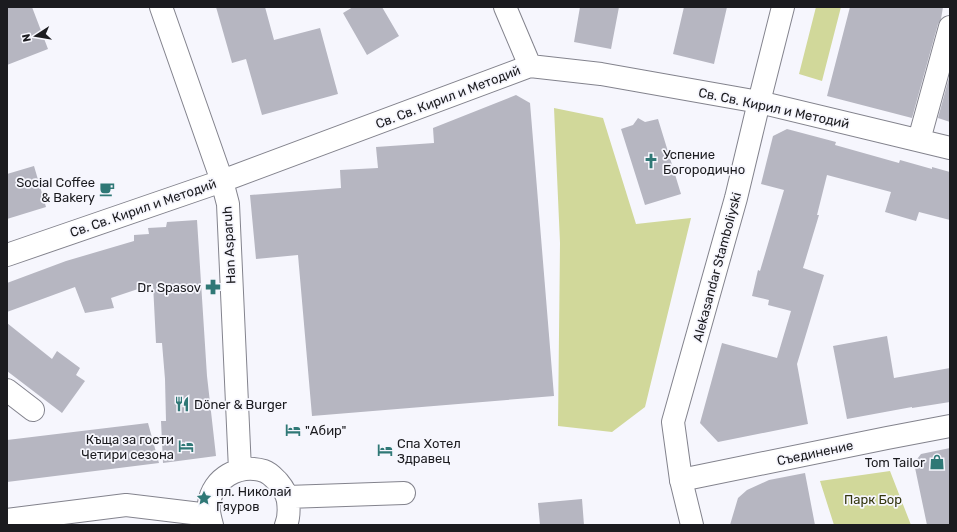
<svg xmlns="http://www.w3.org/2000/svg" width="957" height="532" font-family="Rubik,sans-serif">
  <rect width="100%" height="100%" fill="#f6f6fd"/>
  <path fill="#d1d89a" d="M816,7H841L822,81L799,74Z
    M554,108L603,118L636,224L691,218L645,407L612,432L558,426L560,243Z
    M890,471L911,525H834L820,481Z"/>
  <path fill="#b6b6c1" d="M7,7H32L48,49L7,65Z
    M216,7H265L274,40L320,28L338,94L262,115L246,59L232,63Z
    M353,7H382L399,36L367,55L343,13Z
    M580,7H619L611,49L574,42Z
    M684,7H727L714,64L673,54Z
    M850,7H943L941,19L938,24L912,118L827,96Z
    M950,74V122L938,118Z
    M516,95L530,103L554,396L312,416L298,255L256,259L250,195L341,188L340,170L378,168L376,147L434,143L433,128Z
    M638,118L645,122L658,119L681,194L645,205L621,129L633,125Z
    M787,129L836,142L835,145L899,163L900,160L932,169V167L950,172V220L919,212L916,221L885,212L891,192L827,175L817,215H819L803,268L824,275L797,364L808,424L718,442L700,423L722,343L777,358L791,311L768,305L769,300L752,296L758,270L760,271L784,190L761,184L773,136Z
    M34,166L46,207L7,219V174Z
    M197,220L207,376L216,456L163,463L161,421H166L165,379L162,343H156L153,284L111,298L114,308L85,313L75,287L7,312V283L66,261L134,241V235L149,234L148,228L166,227L167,222Z
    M7,323L52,359L57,351L80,368L76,375L85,381L62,413L7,371Z
    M887,336L894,378L950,368V402L912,408V407L847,419L833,346Z
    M148,423L159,463L7,482V440Z
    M950,448V525H927L914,463L921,454Z
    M805,473L815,525H730L738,498L747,490L769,480Z
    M582,499L584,525H540L538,503Z"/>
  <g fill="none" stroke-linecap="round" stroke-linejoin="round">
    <g stroke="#83838d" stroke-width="24">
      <path id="minor" d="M161,7L222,181L228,204L240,470
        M505,7L530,66
        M919,140L950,27
        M7,255L222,181L530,66L601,74L759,102L950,148
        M7,390L33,410
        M681,480L887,438L950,426
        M287,497L404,493
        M7,520L126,505L209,515
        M212,525C210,518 208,511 209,504C212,478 240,463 264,471C270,473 274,478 278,482C283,488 287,494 288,501C289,509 289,518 286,525"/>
    </g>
    <g stroke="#83838d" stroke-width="24">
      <path id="major" d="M692,525L681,480L673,422L736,198L759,102L783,7"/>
    </g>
    <use href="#minor" stroke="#fff" stroke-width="22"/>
    <use href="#major" stroke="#fff" stroke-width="22"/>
  </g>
  <defs>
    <g id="church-bare" transform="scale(1.2)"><path d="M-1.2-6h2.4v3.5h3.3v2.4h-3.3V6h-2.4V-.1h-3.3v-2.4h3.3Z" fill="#2f7876" stroke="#f6f6fd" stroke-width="2.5" paint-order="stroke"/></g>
    <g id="cafe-bare" transform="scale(1.2)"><path d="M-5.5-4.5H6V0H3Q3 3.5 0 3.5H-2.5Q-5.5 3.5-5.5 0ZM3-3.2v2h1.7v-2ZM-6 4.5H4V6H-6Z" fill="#2f7876" stroke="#f6f6fd" stroke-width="2.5" paint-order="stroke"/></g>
    <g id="pharmacy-bare" transform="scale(1.2)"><path d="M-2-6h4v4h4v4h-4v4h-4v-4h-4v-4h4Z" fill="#2f7876" stroke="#f6f6fd" stroke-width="2.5" paint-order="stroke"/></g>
    <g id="restaurant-bare" transform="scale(1.2)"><path d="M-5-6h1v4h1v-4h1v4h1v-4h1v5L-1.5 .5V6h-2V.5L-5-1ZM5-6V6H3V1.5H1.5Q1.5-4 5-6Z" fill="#2f7876" stroke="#f6f6fd" stroke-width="2.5" paint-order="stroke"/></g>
    <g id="hotel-bare" transform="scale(1.2)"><path d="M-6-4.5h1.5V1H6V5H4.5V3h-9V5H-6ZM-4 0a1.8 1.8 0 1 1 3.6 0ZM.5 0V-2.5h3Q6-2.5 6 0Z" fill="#2f7876" stroke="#f6f6fd" stroke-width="2.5" paint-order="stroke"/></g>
    <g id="shop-bare" transform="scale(1.2)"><path d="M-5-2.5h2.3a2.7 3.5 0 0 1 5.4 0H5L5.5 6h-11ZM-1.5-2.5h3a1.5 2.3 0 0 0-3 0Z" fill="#2f7876" stroke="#f6f6fd" stroke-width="2.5" paint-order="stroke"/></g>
    <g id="sight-bare" transform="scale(1.2)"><path d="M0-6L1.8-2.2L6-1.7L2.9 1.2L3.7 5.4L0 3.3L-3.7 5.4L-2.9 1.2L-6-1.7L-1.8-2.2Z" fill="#2f7876" stroke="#f6f6fd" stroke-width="2.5" paint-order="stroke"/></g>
  </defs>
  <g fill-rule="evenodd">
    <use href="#church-bare" x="651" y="161"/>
    <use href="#cafe-bare" x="107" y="189"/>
    <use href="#pharmacy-bare" x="213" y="287"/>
    <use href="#restaurant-bare" x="182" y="404"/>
    <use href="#hotel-bare" x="293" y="430"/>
    <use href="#hotel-bare" x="186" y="446"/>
    <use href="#hotel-bare" x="385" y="450"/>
    <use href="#shop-bare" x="937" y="462"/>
    <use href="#sight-bare" x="204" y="498"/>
  </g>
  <g text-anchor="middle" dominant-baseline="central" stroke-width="3.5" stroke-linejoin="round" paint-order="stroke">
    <g font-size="13" fill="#1b1b1f" stroke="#f6f6fd">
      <text transform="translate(448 97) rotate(-21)">Св. Св. Кирил и Методий</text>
      <text transform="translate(774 108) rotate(12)">Св. Св. Кирил и Методий</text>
      <text transform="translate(143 208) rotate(-19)">Св. Св. Кирил и Методий</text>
      <text transform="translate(229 245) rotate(-93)">Han Asparuh</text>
      <text transform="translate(717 267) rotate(-75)">Alekasandar Stamboliyski</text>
      <text transform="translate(815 453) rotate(-12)">Съединение</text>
    </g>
    <g font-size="13" fill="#1b1b1f" stroke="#f6f6fd" text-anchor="start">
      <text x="663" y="154">Успение<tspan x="663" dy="15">Богородично</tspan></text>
      <text x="95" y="182" text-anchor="end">Social Coffee<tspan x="95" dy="15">&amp; Bakery</tspan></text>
      <text x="201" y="287" text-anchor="end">Dr. Spasov</text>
      <text x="194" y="404">Döner &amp; Burger</text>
      <text x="305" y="430">"Абир"</text>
      <text x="174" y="439" text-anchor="end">Къща за гости<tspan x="174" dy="15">Четири сезона</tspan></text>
      <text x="397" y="443">Спа Хотел<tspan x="397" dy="15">Здравец</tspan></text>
      <text x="925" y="462" text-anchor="end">Tom Tailor</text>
      <text x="216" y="491">пл. Николай<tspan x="216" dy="15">Гяуров</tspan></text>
    </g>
    <g font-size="13" fill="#33360e" stroke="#f6f6fd">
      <text x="873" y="499">Парк Бор</text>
    </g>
  </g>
  <rect width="957" height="532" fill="none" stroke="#1b1b1f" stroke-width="16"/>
  <g transform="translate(36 36) rotate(258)" stroke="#f6f6fd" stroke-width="3" paint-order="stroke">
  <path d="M0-3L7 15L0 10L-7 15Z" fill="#1b1b1f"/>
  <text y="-6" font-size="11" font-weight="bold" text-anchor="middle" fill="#1b1b1f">N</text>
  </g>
</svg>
